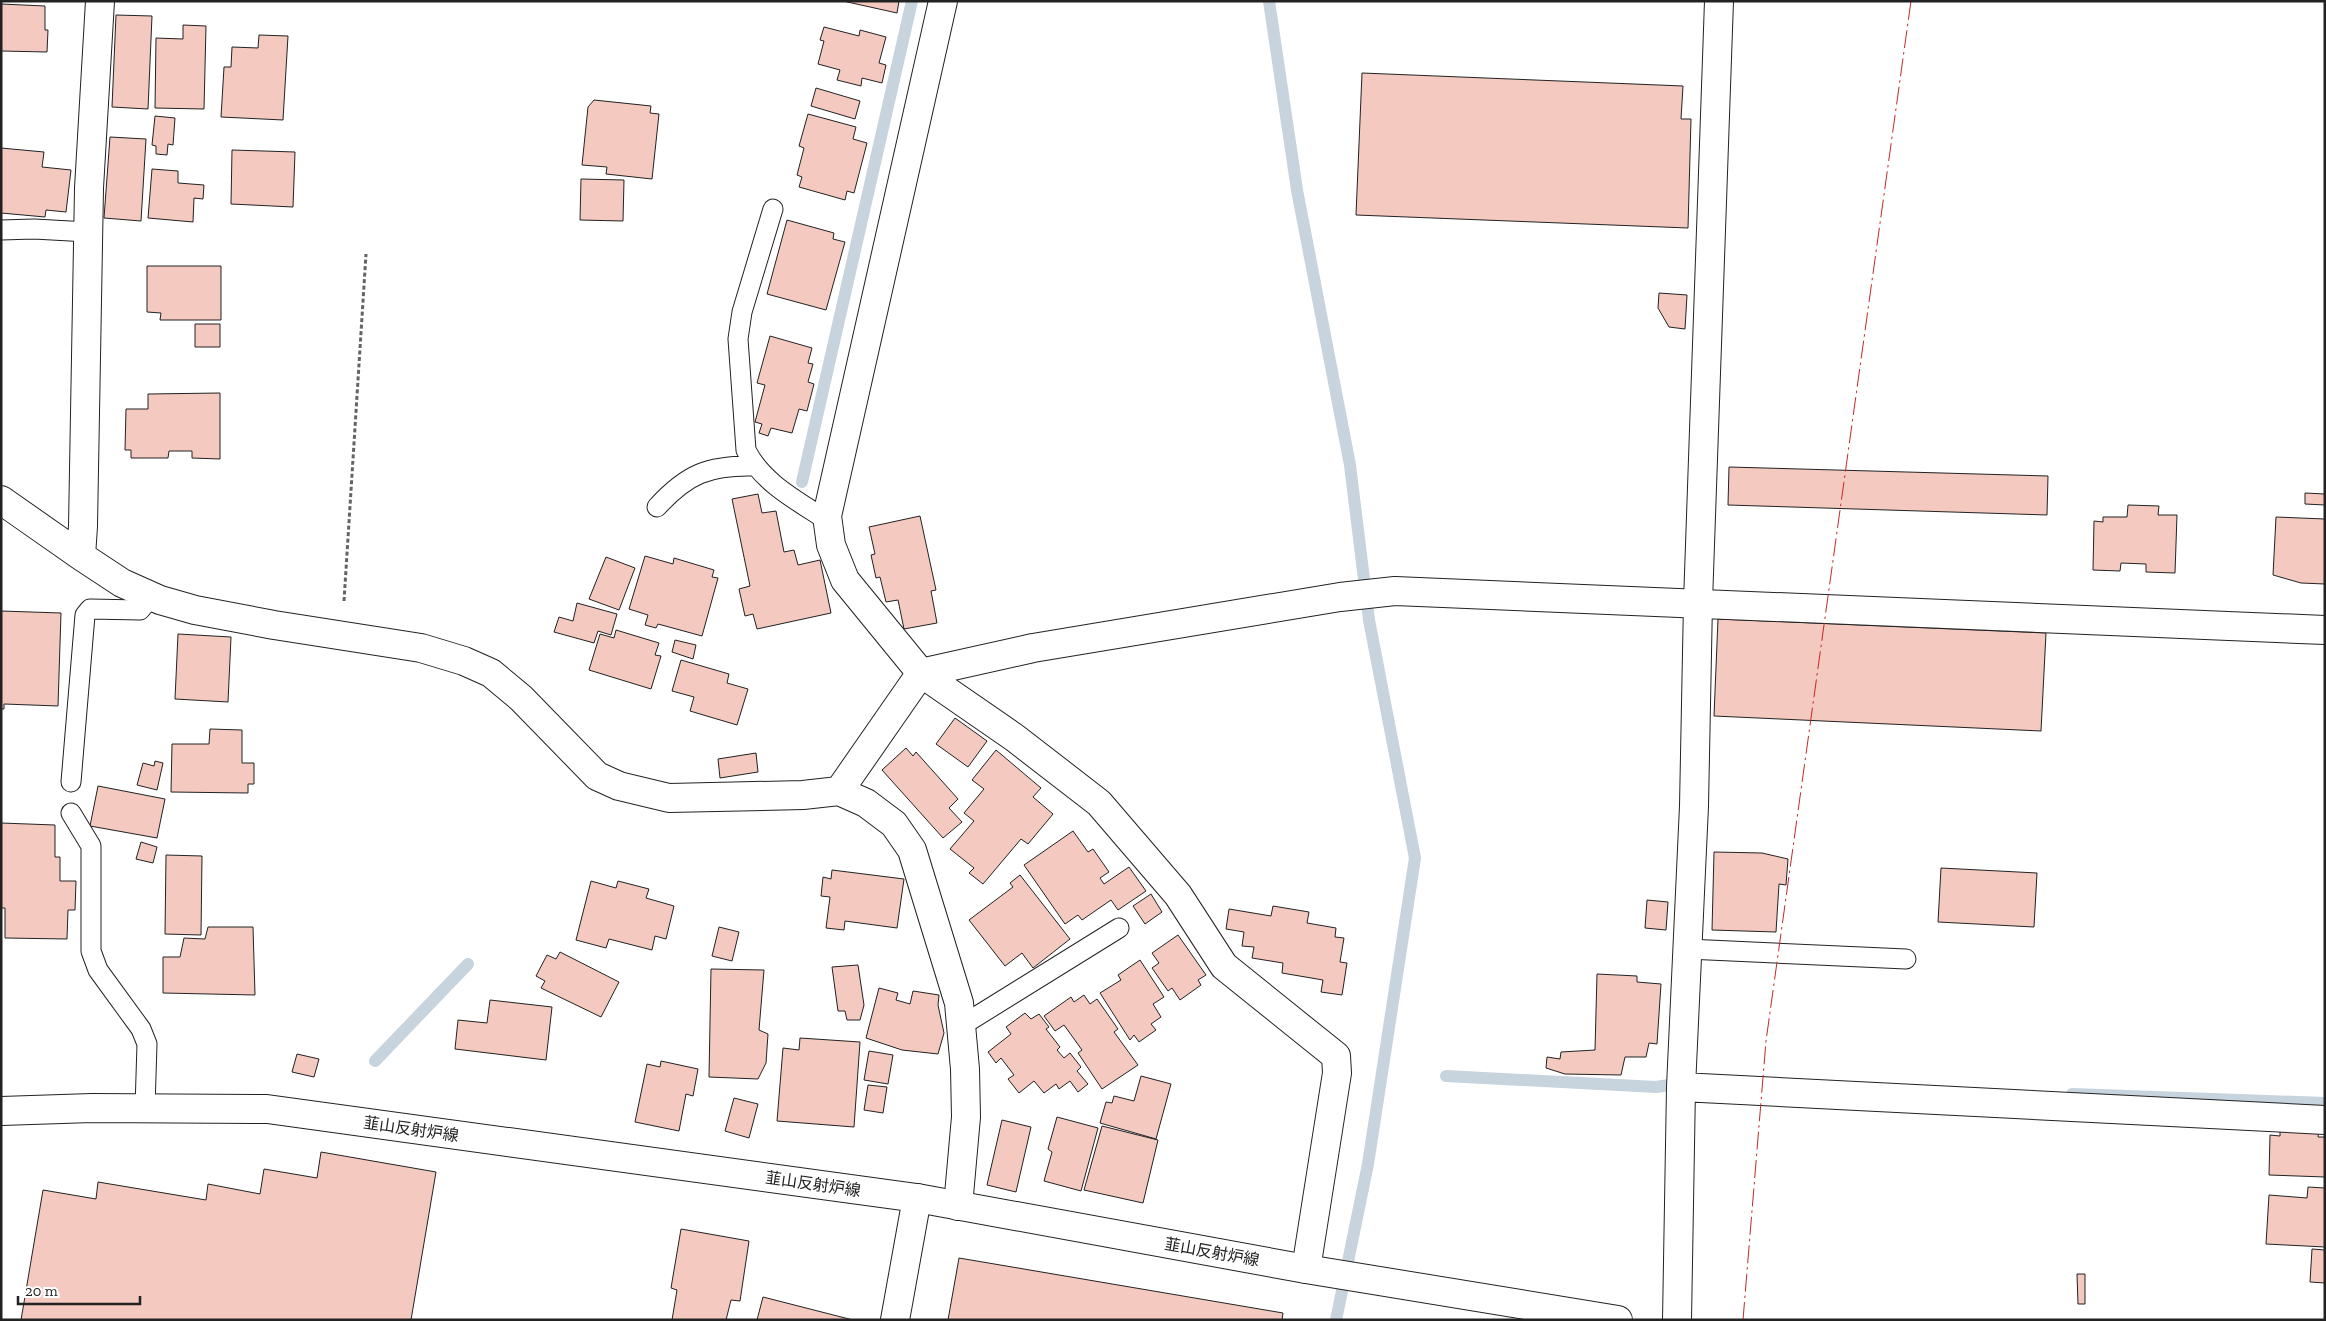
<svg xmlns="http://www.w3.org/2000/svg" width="2326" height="1321" font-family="'Zilla Slab','Noto Sans JP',serif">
  <rect width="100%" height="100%" fill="#fff"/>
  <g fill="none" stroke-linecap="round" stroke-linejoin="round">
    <path stroke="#c7d3dd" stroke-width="12" d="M1269,1L1297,190L1350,465L1369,620L1415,858L1368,1164L1336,1320
      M802,482L912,1
      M375,1061L468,964
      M1446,1076L1656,1087L1682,1083
      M2072,1094L2325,1103"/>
  </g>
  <path fill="#f3c9c0" stroke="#222" d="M843,1H899L897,13Z
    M1,4L45,6V30H48L47,52L1,51Z
    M116,15L152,16L148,109L112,107Z
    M183,25L206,26L204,109L155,108L156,38L183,39Z
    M824,27L859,36L860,30L886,37L879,63L886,65L882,83L862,78L861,86L837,80L840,70L818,64L824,41L820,40Z
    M259,35L288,36L283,120L221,117L224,67H231L232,47L258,48Z
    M1362,73L1683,86L1681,119H1691L1688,228L1356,215Z
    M816,88L860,101L855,119L811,106Z
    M594,100L651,106L650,113L659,114L652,179L606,174L607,167L582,165L588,107Z
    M808,114L856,127L853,139L867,143L854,193L847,191L845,200L799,187L802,177L797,175L804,148L799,146Z
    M155,116L175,118L173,145L168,144L167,155L156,154V146L152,145Z
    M110,137L146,139L141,221L104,218Z
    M1,148L44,152L42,167L71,170L66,212L46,210L45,217L1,213Z
    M232,150L295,152L293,207L231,204Z
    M152,169L178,171V183L204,185L203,199L194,198L193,222L148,218Z
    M581,179L624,180L623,221L580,220Z
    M787,220L834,233L833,239L845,242L826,310L767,294Z
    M147,266H221V320H160L161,313L147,312Z
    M1659,293L1687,295L1685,329L1669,327L1658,308Z
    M195,324H220V347H195Z
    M770,336L812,348L808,363L813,364L808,382L814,384L807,411L799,409L792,433L771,428L768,436L759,433L762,424L755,422L765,385L757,383Z
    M220,393V459L192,458V451H169L168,458H131V450H125L126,409H148V394Z
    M1729,467L2048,476L2047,515L1728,505Z
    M2305,493L2325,494V505L2305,504Z
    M758,494L762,513L776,511L784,552L794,550L798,565L820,560L831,613L757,629L753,614L745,616L739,589L750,586L732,499Z
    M2128,505L2159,506L2158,515H2177L2175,573L2146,572V564L2121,563L2120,571L2093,570L2094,521L2103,522V517H2127Z
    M920,516L936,590L931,591L937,623L904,629L898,600L886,602L880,577L876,578L871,555L875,554L869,527Z
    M2276,517L2325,519V584L2301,583L2273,575Z
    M645,556L673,564L674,558L714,570L712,577L718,578L702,636L658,624L656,628L645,625L648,615L629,609Z
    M606,557L635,568L619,610L589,599Z
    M577,603L617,614L611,635L598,631L594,643L554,632L559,617L573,621Z
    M1,611L61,613L58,706L4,704V709H1Z
    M1718,619L2046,633L2041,731L1714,716Z
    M616,630L659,643L655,655L661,656L651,689L589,670L600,634L614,638Z
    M178,634L231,637L228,702L175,699Z
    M675,640L696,645L693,659L672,652Z
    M681,660L729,674L727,683L748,689L737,725L690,711L694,697L672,691Z
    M955,718L987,741L968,767L936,744Z
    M210,729L242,730V763H254V784H248V793L171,792L172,744H209Z
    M906,748L913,756L916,752L958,799L949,808L962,822L943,838L882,770Z
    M996,750L1041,788L1033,797L1053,814L1028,844L1021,839L983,884L969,873L974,868L950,849L974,821L964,813L984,789L972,780Z
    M756,753L758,772L720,778L718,759Z
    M155,761L163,763L157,790L137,785L143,763L154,766Z
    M98,786L165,799L157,838L90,826Z
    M1,823L55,825V857H60V881H76L75,910H68L67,939L5,938V908H1Z
    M1073,831L1088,852L1093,849L1109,872L1100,878L1104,884L1129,867L1146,891L1118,910L1111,900L1082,920L1078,915L1065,924L1024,865Z
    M141,842L157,847L153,863L136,859Z
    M1714,852L1762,853L1788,859L1786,885L1779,884L1776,932L1712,930Z
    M166,855L202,856L201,935L165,934Z
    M1941,868L2037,873L2034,927L1938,922Z
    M832,870L904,879L897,928L845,921L844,930L826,928L830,897L821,896L823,877L831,879Z
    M1020,875L1070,939L1033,968L1022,953L1005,966L969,920L1013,887L1010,883Z
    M591,881L616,888L618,881L649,889L646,898L674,906L666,939L655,936L652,950L609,939L606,948L576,940Z
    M1151,894L1162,912L1145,924L1133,906Z
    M1647,900L1668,902L1666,930L1645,928Z
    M1273,906L1309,912L1307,923L1336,928L1335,937L1344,938L1340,962L1347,963L1342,995L1321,992L1323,980L1282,973L1283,963L1252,958L1254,947L1242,946L1244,932L1226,929L1229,909L1271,916Z
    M208,927H253L255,995L163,993V957H180L184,938L205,939Z
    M719,927L739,932L732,961L712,956Z
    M1178,935L1206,975L1198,980L1201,985L1180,1000L1172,988L1168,991L1152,968L1159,963L1152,953Z
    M560,952L619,982L601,1017L541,988L545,981L536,976L547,955L556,959Z
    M1140,960L1164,997L1153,1004L1161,1017L1151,1024L1156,1030L1139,1042L1134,1035L1130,1040L1100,993L1121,980L1118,975Z
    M858,965L864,1005L860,1020H847L845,1011H838L832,967Z
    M711,969L764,970L759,1030L768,1034L766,1063L758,1079L709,1077Z
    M1597,974L1637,976V982L1661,984L1657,1044L1649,1043L1646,1057H1625L1621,1075L1565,1074L1546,1068L1547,1057L1560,1059L1561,1052L1595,1050Z
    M879,988L898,993L896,1000L910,1004L913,991L939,995L938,1005L944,1033L938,1054L902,1050L866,1038Z
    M1084,995L1090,1004L1097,999L1118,1029L1114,1032L1138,1065L1102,1089L1078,1053L1082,1050L1064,1025L1055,1031L1044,1016L1071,997L1074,1002Z
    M490,1000L552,1007L546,1060L455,1049L458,1020L487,1023Z
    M1025,1013L1031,1019L1039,1014L1049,1027L1046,1029L1060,1047L1057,1050L1064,1058L1070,1053L1081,1067L1077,1071L1088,1084L1078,1092L1070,1081L1059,1089L1056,1084L1044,1093L1034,1081L1019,1093L1008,1079L1014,1075L1001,1058L996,1063L988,1052L1011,1034L1006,1027Z
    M800,1038L860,1042L854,1127L777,1121L783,1048L799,1050Z
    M869,1051L893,1055L888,1084L864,1080Z
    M297,1054L319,1059L314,1077L292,1072Z
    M661,1061L698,1069L693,1096L686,1094L679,1131L635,1122L647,1064L660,1067Z
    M1141,1076L1171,1084L1156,1139L1100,1123L1106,1102L1112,1103L1114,1096L1134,1101Z
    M868,1085L887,1087L883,1113L864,1110Z
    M734,1098L758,1104L749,1138L725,1131Z
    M1057,1117L1098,1128L1081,1191L1044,1181L1052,1152L1048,1149Z
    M1002,1120L1031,1127L1016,1192L987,1185Z
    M1102,1126L1158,1140L1143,1203L1084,1190Z
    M2280,1126L2319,1128L2318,1137H2325V1177L2269,1175L2270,1135L2280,1136Z
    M321,1152L436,1172L411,1320H21L43,1190L96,1199L98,1182L206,1200L208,1184L260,1194L264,1169L317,1178Z
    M2308,1187L2325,1188V1247L2266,1244L2269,1195L2307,1198Z
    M681,1229L749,1241L740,1301L731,1300L726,1320H672L677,1290L671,1288Z
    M2312,1249L2325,1250V1283L2310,1282Z
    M959,1258L1283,1313L1282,1320H948Z
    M2077,1274H2085V1304H2078Z
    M763,1297L853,1320H757Z"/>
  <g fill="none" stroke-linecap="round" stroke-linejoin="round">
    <g stroke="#222" stroke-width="21">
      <path id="service" d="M773,209L742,312L738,339L746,450C762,483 798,501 828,521
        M1,230L34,229L88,232
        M657,507C687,474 709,465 754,466
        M71,782L85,615L90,609L140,610L152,596
        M71,813L91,846V951L98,970L141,1029L147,1044L145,1108
        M1687,949L1906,959
        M961,1026L1119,928"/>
    </g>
    <g stroke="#222" stroke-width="30">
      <path id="minor" d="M100,1L89,188L83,526L81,556L122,583L160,600L195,610L274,625L421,648L464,661L491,673L521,698L597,776L619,786L669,798L803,795L839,791L866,803L894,824L912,850L959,1003L965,1069L966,1117L958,1206
        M943,1L827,516L831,545L845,580L921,673L1015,738L1099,803L1178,895L1224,966L1336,1056L1337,1073L1306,1269
        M1,500L81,556
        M839,791L921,673L1033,648L1340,597L1395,591L2325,630
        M1681,1087L2325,1120
        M895,1320L917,1198
        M1677,1320L1681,1087L1694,806L1698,602L1719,1"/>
    </g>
    <g stroke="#222" stroke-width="30">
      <path id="secondary" d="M1,1111L92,1108L267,1109L917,1198L1306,1269L1618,1320"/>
    </g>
    <path stroke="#646464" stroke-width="3" stroke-dasharray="4 2.5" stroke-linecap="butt" d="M344,601L366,254"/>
    <use href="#service" stroke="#fff" stroke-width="19"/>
    <use href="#minor" stroke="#fff" stroke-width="28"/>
    <use href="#secondary" stroke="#fff" stroke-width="28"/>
    <path stroke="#c62828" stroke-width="1" stroke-dasharray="18 4 2.5 4" stroke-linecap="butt" d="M1743,1320L1766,1041L1911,1"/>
  </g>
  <g text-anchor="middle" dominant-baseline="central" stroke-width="4" stroke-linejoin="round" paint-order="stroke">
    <g font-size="16" fill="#222" stroke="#fff">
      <text transform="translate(411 1129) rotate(8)">韮山反射炉線</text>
      <text transform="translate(813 1184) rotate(8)">韮山反射炉線</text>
      <text transform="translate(1212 1252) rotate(10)">韮山反射炉線</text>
    </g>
  </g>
  <rect width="2326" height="1321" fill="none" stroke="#222222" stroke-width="5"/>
  <path d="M18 1296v8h122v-8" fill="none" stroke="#222222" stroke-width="2.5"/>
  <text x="25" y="1296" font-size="15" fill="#222222" stroke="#ffffff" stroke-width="4" paint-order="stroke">20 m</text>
</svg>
